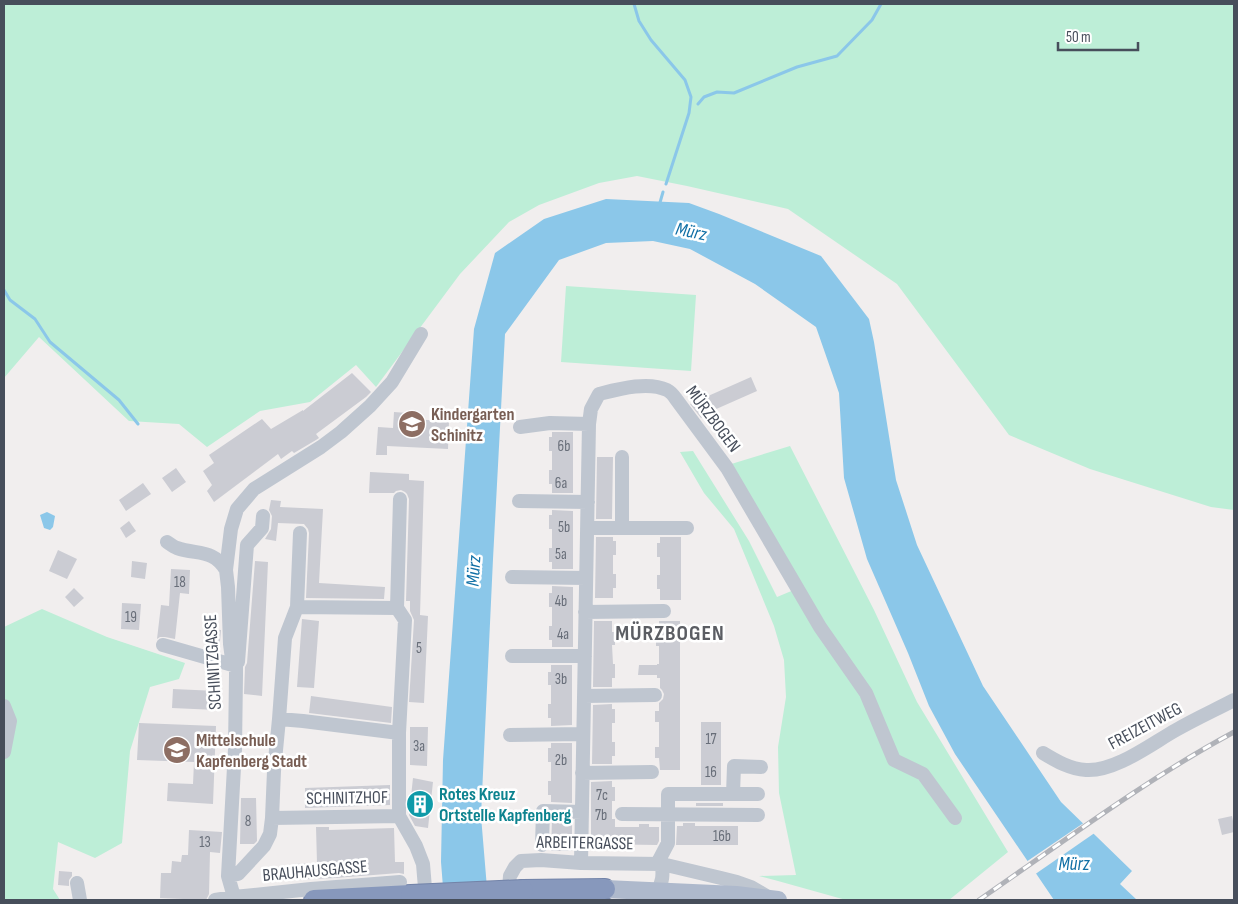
<svg xmlns="http://www.w3.org/2000/svg" width="1238" height="904" font-family="'Sofia Sans Condensed',sans-serif">
  <rect width="100%" height="100%" fill="#f1eeee"/>
  <path fill="#bdeed7" d="M4,4H1234V510L1211,507L1090,469L1009,435L897,284L788,209L687,186L637,176L599,183L539,205L509,222L460,274L376,387L356,365L310,402L260,411L207,447L179,424L129,421L39,337L4,378Z
    M566,286L696,295L691,371L561,362Z
    M790,446L874,610L917,702L1008,852L949,900H846L778,881L759,876L796,875L779,793L778,747L786,697L784,660L774,626L734,529L704,493L680,452L693,451L749,541L777,597L801,587L728,465Z
    M42,609L107,637L185,663L179,679L150,687L130,751L122,843L95,858L58,842L53,889L60,900H4V627Z"/>
  <path fill="#8bc7e9" d="M606,199L689,203L719,214L821,256L869,319L874,342L896,480L917,545L983,686L1061,802L1132,871L1120,884L1137,900H1054L955,754L929,706L908,653L867,559L844,478L839,393L816,327L755,284L690,249L653,241L606,243L559,260L505,334L493,559L481,816L488,900H444L441,862L443,760L474,329L495,253L544,219Z
    M47,512L55,516L53,527L50,530L44,528L40,515Z"/>
  <path fill="#f1eeee" d="M1085,822L1096,832L1034,875L1026,862Z"/>
  <g fill="none" stroke-linecap="round" stroke-linejoin="round">
    <path stroke="#8bc7e9" stroke-width="3" d="M634,4L639,21L651,40L685,80L691,97L689,113L666,184
      M698,104L704,97L717,92L734,93L797,67L837,56L872,20L881,4
      M659,206L663,192
      M4,290L10,300L35,319L50,342L119,400L138,424"/>
  </g>
  <path fill="#cbccd3" d="M352,373L371,392L366,397L316,434L319,438L316,440L294,453L292,451L281,459L278,454L214,502L207,491L212,485L203,471L214,463L209,455L262,419L271,429L303,410V411Z
    M751,377L757,391L714,410L715,413L701,418L690,404Z
    M394,412L407,413V419L449,421L448,449L387,446V455H376L378,427L393,428Z
    M552,432H573V493H552V484H549V470H552V451H549V437H552Z
    M597,457H613L612,519H596Z
    M176,468L186,482L172,492L162,478Z
    M370,472L409,474V480L424,481L420,615L428,616L424,703L409,702L414,620L410,611V601H406L409,499L407,494L405,492L401,490L396,491L394,493H369Z
    M143,483L151,494L126,511L119,500Z
    M271,500L281,501L280,507L323,509L319,583L385,587L384,599L306,598L309,533L308,529L304,524L278,523L276,541L265,539L271,529L272,516L269,510Z
    M552,510L573,511V569H552V562H549V548H552V529H549V515H552Z
    M129,521L136,531L126,538L120,528Z
    M596,537H613V541H616V555H613V574H616V588H613V598H595Z
    M660,537H681V600H660V589H657V575H660V557H657V543H660Z
    M58,550L77,559L67,579L49,571Z
    M132,561L147,563L145,579L131,577Z
    M255,561L268,562L262,696L244,694L245,667L247,663Z
    M171,569L190,570L189,594L180,593L175,639L165,637H160L157,639L161,605L169,606Z
    M552,586L573,587V647H552V640H549V626H552V607H549V593H552Z
    M74,588L84,598L74,607L65,597Z
    M122,603L141,604L139,630L121,629Z
    M302,619L319,621L314,688L297,687Z
    M594,621H612V632H615V645H612L613,664H615V678H612V687H593Z
    M659,621H680V770H660L659,758H655V747H659V722H655V711H659V703L663,699L664,694L662,690L660,688V678H657V675H638L639,665H657V664H659V646H656V632H659Z
    M206,629L221,630L219,652L205,648Z
    M551,665H572V725L551,726V718H548V704H551V685H548V672H551Z
    M173,689L217,691L216,710L172,708Z
    M311,696L392,707L391,723L309,713Z
    M612,704V709H615V723H612V742H615V756H612V764H592L593,705Z
    M701,722H721V785H701Z
    M139,723L216,726L213,804L167,801L168,783L193,784L194,762L137,760Z
    M410,727H428L427,766L410,765Z
    M551,743H572V803L551,802V795H548V781H551V762H548V748H551Z
    M413,778L433,782L428,828L415,826L409,815Z
    M612,781V787H615V801H612V819H615V827H639V824H649V827H659V841L657,845L591,844V782Z
    M390,785V805L305,808V788Z
    M241,798H256L257,841L254,844H240Z
    M696,803H723V806H696Z
    M1232,816L1234,826V832L1222,835L1218,819Z
    M552,820H572V851H551Z
    M683,823H695V826H738V845H676L677,826H683Z
    M316,827H329V830L394,828L395,862H404V874L399,873L335,878L267,881L266,869L294,868V864L317,863Z
    M189,830L222,832L220,853L210,852L209,894L206,900L160,898L161,873H171L172,861L181,862L182,855H188Z
    M59,871L72,872V876L69,880V886L58,885Z"/>
  <g fill="none" stroke-linecap="round" stroke-linejoin="round">
    <g stroke="#7283a8" stroke-width="22">
      <path id="highway" d="M523,890L605,889
        M314,900L411,895"/>
    </g>
    <path stroke="#bfc6d0" stroke-width="14" d="M520,427L550,423L589,424
      M622,457V528
      M519,501L588,502
      M587,528H687
      M167,542C170,544 174,547 177,548C198,555 213,549 226,570
      M512,577L586,578
      M297,607L397,608L405,620L399,733V816
      M397,608L400,499
      M585,612L664,611
      M163,645L236,666
      M512,656H585
      M238,662L247,545L262,528L263,516
      M584,696L655,695
      M4,706L10,721L4,752
      M279,719L303,721L399,733
      M510,735L583,734
      M1043,753C1056,761 1070,769 1086,770C1115,772 1151,744 1176,730C1195,719 1215,710 1234,700
      M582,773L652,772
      M733,794L734,766L761,767
      M622,814L758,815
      M399,816L416,846L423,864L426,900
      M272,818L274,771L279,719L285,638L297,607L300,533
      M542,845L543,811L582,812
      M581,863L589,424L591,409L599,394C619,389 648,381 667,390C671,392 674,396 676,399L727,468L820,627L866,693L894,760L923,774L955,818
      M657,864L668,843V794H758
      M228,876L238,874L264,846L270,834L272,818L399,816
      M77,883L80,900
      M657,891C663,882 663,875 662,864
      M215,900L234,897L311,889L400,882
      M234,900V897L228,876L235,749L236,675V666L232,659L230,644L228,587L226,570L231,529L237,509L254,489L321,447L341,432L370,406L392,382L421,334
      M508,900L510,876L515,867L521,861L541,860L581,863L662,864L721,878L737,882L751,887L768,897"/>
    <path stroke="#aeb9cc" stroke-width="18" d="M605,889L736,895L778,900"/>
    <use href="#highway" stroke="#8798bc" stroke-width="20"/>
    <g stroke="#b0b2b8" stroke-width="5">
      <path id="rail" d="M979,900C1063,842 1145,780 1234,732"/>
    </g>
    <use href="#rail" stroke="#fff" stroke-width="3" stroke-dasharray="9" stroke-linecap="butt"/>
    <g stroke="#7283a8" stroke-width="22" stroke-linecap="butt">
      <path id="highway-bridge" d="M411,895L523,890"/>
    </g>
    <use href="#highway-bridge" stroke="#8798bc" stroke-width="20"/>
  </g>
  <defs>
    <g id="school-disc" transform="scale(1.4375)"><circle r="9.5" fill="#8d6e63" stroke="#fff"/><path d="M0-5L7-2L0 1L-7-2ZM-4 1L0 2.5L4 1V4Q0 6-4 4Z" fill="#fff"/></g>
    <g id="building-disc" transform="scale(1.4375)"><circle r="9.5" fill="#0f9aa8" stroke="#fff"/><path d="M-4-6H4V6H1V3H-1V6H-4ZM-2.5-4.3h1.7v1.8h-1.7ZM.8-4.3h1.7v1.8H.8ZM-2.5-1h1.7V.8h-1.7ZM.8-1h1.7V.8H.8Z" fill="#fff"/></g>
  </defs>
  <g fill-rule="evenodd">
    <use href="#school-disc" x="412" y="424"/>
    <use href="#school-disc" x="177" y="750"/>
    <use href="#building-disc" x="420" y="804"/>
  </g>
  <g text-anchor="middle" dominant-baseline="central" stroke-width="5" stroke-linejoin="round" paint-order="stroke">
    <g font-size="15" fill="#686e79">
      <text x="564" y="446">6b</text>
      <text x="561" y="483">6a</text>
      <text x="564" y="527">5b</text>
      <text x="561" y="554">5a</text>
      <text x="180" y="582">18</text>
      <text x="561" y="601">4b</text>
      <text x="131" y="617">19</text>
      <text x="563" y="634">4a</text>
      <text x="419" y="648">5</text>
      <text x="561" y="679">3b</text>
      <text x="711" y="739">17</text>
      <text x="419" y="746">3a</text>
      <text x="561" y="760">2b</text>
      <text x="711" y="772">16</text>
      <text x="602" y="795">7c</text>
      <text x="601" y="815">7b</text>
      <text x="248" y="821">8</text>
      <text x="722" y="836">16b</text>
      <text x="205" y="842">13</text>
    </g>
    <g font-size="18" font-weight="bold" fill="#785e54" stroke="#fff" text-anchor="start">
      <text x="431" y="414">Kindergarten<tspan x="431" dy="21">Schinitz</tspan></text>
      <text x="196" y="740">Mittelschule<tspan x="196" dy="21">Kapfenberg Stadt</tspan></text>
    </g>
    <g font-size="18" fill="#474e5b" stroke="#fff">
      <text transform="translate(713 419) rotate(53)">MÜRZBOGEN</text>
      <text transform="translate(213 662) rotate(-93)">SCHINITZGASSE</text>
      <text transform="translate(1145 726) rotate(-28)">FREIZEITWEG</text>
      <text transform="translate(347 798) rotate(-1)">SCHINITZHOF</text>
      <text transform="translate(585 843) rotate(1)">ARBEITERGASSE</text>
      <text transform="translate(315 871) rotate(-5)">BRAUHAUSGASSE</text>
    </g>
    <g font-size="18" font-weight="bold" fill="#0d838f" stroke="#fff" text-anchor="start">
      <text x="439" y="794">Rotes Kreuz<tspan x="439" dy="21">Ortstelle Kapfenberg</tspan></text>
    </g>
    <g font-size="19" font-style="italic" fill="#106fa5" stroke="#fff">
      <text transform="translate(691 232) rotate(12)">Mürz</text>
      <text transform="translate(474 571) rotate(-86)">Mürz</text>
      <text x="1074" y="864">Mürz</text>
    </g>
    <g font-size="22" font-weight="bold" letter-spacing="1" fill="#5b5d63" stroke="#fff">
      <text x="670" y="633">MÜRZBOGEN</text>
    </g>
  </g>
  <rect width="1238" height="904" fill="none" stroke="#474e5b" stroke-width="10"/>
  <path d="M1058 42v8h80v-8" fill="none" stroke="#474e5b" stroke-width="2.5"/>
  <text x="1066" y="42" font-size="15" fill="#474e5b" stroke="#ffffff" stroke-width="4" paint-order="stroke">50 m</text>
</svg>
